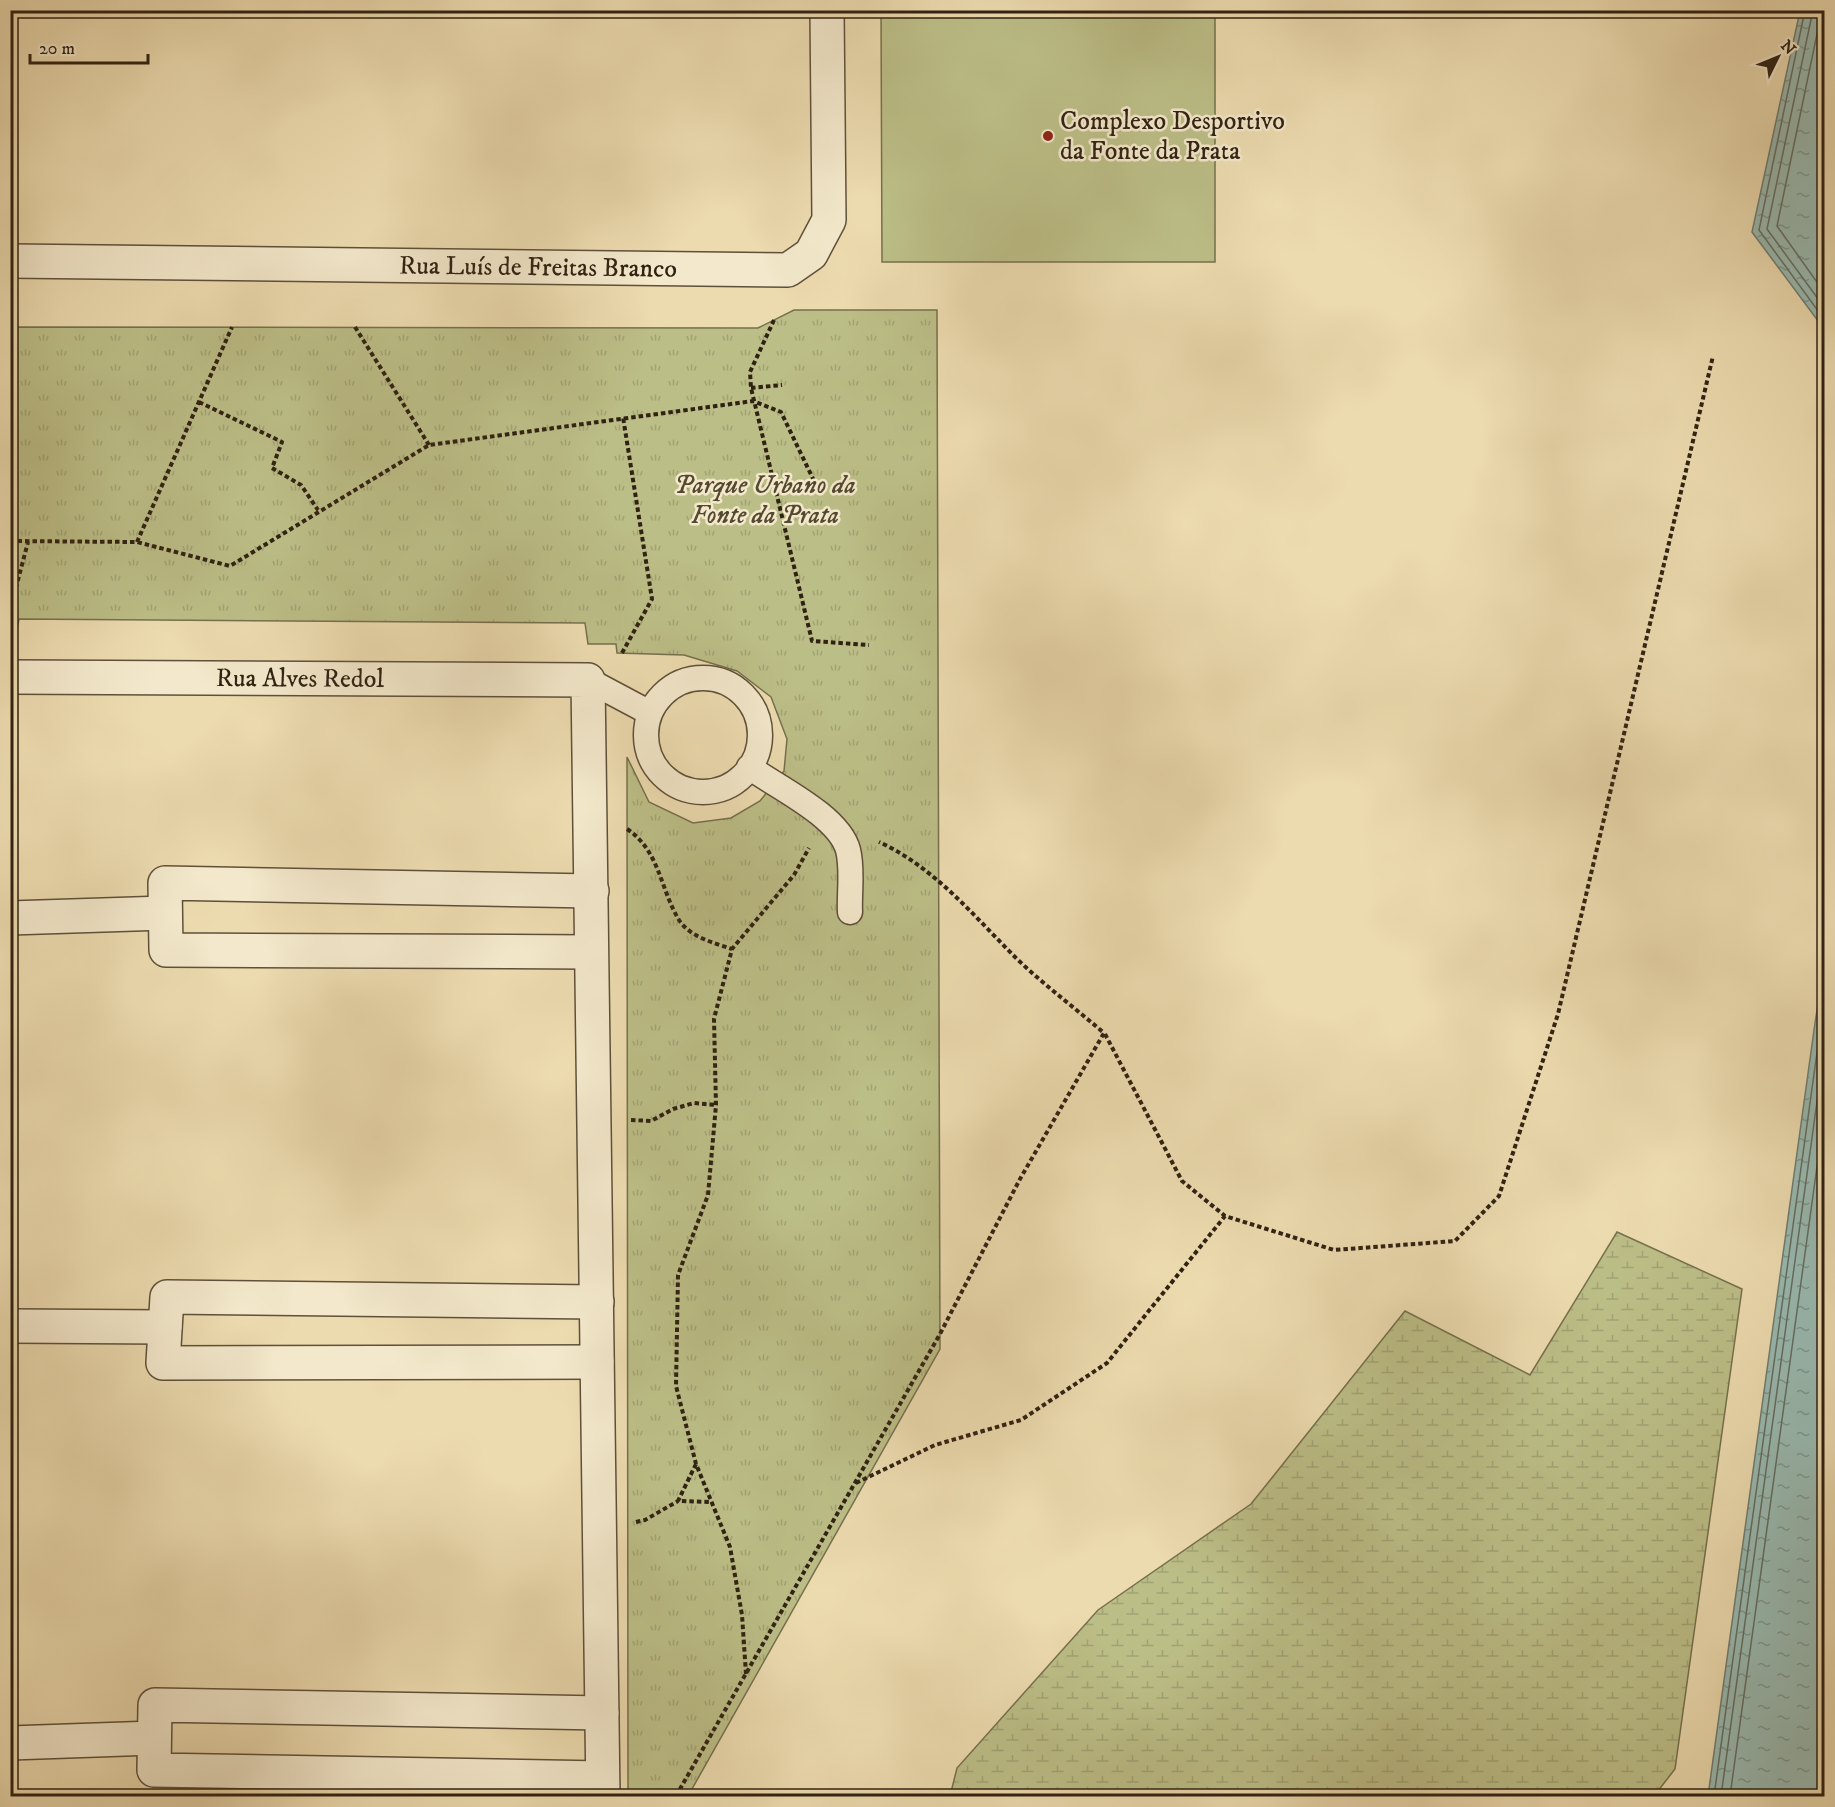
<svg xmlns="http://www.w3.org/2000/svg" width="1835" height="1807" font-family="'IM FELL DW Pica',serif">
  <defs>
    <pattern id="wetland-marsh" width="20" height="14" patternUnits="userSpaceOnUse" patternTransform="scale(1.5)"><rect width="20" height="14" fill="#bcbe87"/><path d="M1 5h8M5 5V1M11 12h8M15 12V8" fill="none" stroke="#a2a374"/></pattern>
    <pattern id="park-tufts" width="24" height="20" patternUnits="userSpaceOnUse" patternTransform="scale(1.5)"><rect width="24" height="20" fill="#bcbe87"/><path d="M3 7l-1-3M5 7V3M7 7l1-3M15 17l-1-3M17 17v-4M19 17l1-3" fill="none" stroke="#a2a374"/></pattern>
    <pattern id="water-ripples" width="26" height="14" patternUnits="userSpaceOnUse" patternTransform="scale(1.5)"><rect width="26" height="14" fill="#99bab1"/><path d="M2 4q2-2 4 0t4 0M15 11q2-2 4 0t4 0" fill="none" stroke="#7d978f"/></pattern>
  </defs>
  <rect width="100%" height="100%" fill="#ecdbaf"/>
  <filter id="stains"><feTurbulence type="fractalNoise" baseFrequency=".00333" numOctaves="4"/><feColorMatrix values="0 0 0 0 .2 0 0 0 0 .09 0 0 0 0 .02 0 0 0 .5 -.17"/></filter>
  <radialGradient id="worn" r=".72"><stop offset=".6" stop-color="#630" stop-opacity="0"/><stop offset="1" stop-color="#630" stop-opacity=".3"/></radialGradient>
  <path fill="#bcbe87" stroke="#76704d" stroke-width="1.5" d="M881,11H1215V262H882Z"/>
  <path fill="url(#wetland-marsh)" stroke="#76704d" stroke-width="1.5" d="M1617,1232L1742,1289L1675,1769L1654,1796H950L957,1768L1098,1610L1251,1504L1405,1311L1530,1375Z"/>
  <path fill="url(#park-tufts)" stroke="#76704d" stroke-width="1.5" d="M794,310H937L940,1349L688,1796H628L627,757L649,802L693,823L731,818L760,801L784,771L787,739L771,697L737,671L684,655L617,653L616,644H588L585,623L19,619L15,641H11V327L758,328Z"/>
  <path fill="url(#water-ripples)" stroke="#6f7d72" stroke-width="1.5" d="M1800,11H1824V329L1752,232Z
    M1824,966V1796H1708L1815,1023Z"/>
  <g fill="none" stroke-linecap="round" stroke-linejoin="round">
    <path stroke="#646e62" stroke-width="1.5" d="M1805,10L1759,230L1824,319
      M1813,10L1767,229L1824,307
      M1822,10L1777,226L1824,292
      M1714,1796L1824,1002
      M1721,1796L1824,1051
      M1730,1796L1824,1116"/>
    <g stroke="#5f503a" stroke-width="27">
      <path id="service" d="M646 735a57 57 0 1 1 114 0a57 57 0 1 1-114 0Z
        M588,680L650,713
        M749,767C777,787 839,816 848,850C853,869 849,893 850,912"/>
    </g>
    <g stroke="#5f503a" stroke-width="36">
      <g id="minor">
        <path id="s1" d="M10,261L788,270L811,254L829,220L827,10"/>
        <path id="s2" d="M10,677L588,680L603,1796"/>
        <path d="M10,918L165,913"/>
        <path d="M591,952L166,950L165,883L592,891"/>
        <path d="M597,1302L167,1297L163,1363L597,1362"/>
        <path d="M10,1326L165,1327"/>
        <path d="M602,1713L155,1705L154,1770L602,1778"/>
        <path d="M10,1743L154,1738"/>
      </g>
    </g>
    <path stroke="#302213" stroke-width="4" stroke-dasharray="4.5 3" stroke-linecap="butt" d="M774,320L750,372L751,388L812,641L869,645
      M355,327L429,445
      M751,388L782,385
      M199,402L282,442L272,468L301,485L318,510
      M10,541L137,542L230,566L429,445L753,401L781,412L815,483
      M137,542L232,327
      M10,610L28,542
      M622,653L652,599L623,417
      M627,829C660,851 660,889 679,920C690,937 714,943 732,949
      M1105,1034L1182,1181L1225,1216L1334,1250L1455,1241L1499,1196L1558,1014L1713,356
      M631,1120L651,1121L673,1109L694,1103L716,1105
      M696,1464L678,1501L711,1502
      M856,1483L935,1445L1021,1420L1107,1363L1225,1216
      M636,1522L645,1520L678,1501
      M746,1674L742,1615L730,1547L696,1464L676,1386L678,1275L708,1195L716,1105L714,1019L732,949L794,875L809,848
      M676,1796L940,1334L1020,1179L1104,1033C1075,1008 1044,985 1016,958C974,916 934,867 879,842"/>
    <use href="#service" stroke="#f3e8cb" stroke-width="24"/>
    <use href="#minor" stroke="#f3e8cb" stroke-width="33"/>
  </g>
  <circle fill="#8f2418" stroke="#f3e8cb" stroke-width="2" cx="1048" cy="136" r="6"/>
  <g text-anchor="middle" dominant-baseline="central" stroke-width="5" stroke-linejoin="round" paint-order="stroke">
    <g font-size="26" fill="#302213" stroke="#f3e8cb" text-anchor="start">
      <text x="1060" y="121">Complexo Desportivo<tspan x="1060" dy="30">da Fonte da Prata</tspan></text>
    </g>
    <g font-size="26" fill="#302213" stroke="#f3e8cb">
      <text stroke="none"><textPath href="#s1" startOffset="528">Rua Luís de Freitas Branco</textPath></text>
      <text stroke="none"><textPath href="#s2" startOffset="290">Rua Alves Redol</textPath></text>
    </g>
    <g font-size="26" font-style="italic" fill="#534930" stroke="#f3e8cb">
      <text x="765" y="485">Parque Urbano da<tspan x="765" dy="30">Fonte da Prata</tspan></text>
    </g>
  </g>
  <rect width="1835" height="1807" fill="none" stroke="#ecdbaf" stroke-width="36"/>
  <rect x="12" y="12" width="1811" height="1783" fill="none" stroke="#302213" stroke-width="3"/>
  <rect x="18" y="18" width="1799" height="1771" fill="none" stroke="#302213" stroke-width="1.5"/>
  <g transform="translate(1778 57) rotate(47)" stroke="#f3e8cb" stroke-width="4.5" paint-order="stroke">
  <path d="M0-4.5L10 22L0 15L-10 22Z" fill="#302213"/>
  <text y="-9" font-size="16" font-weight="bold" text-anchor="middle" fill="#302213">N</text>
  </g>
  <path d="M30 54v9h118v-9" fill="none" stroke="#302213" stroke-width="3"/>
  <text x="39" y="54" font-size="18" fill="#302213" stroke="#f3e8cb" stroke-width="4.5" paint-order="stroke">20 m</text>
  <rect width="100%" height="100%" filter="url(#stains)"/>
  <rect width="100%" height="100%" fill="url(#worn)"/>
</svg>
